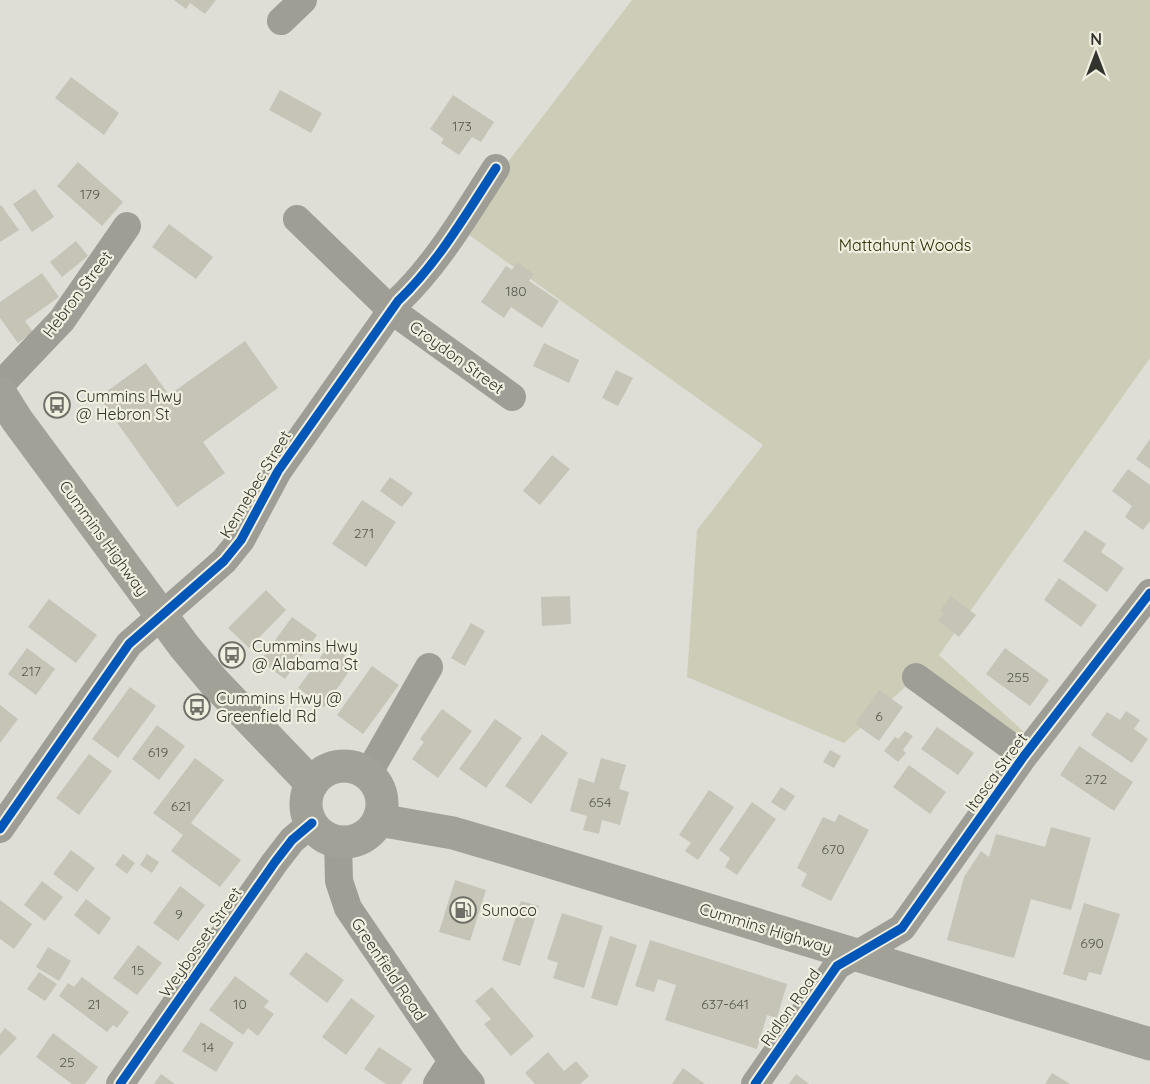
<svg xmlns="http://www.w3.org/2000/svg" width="1150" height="1084" font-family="Quicksand,sans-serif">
  <rect width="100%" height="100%" fill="#deded6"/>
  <path fill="#cdccb7" d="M632,0H1150V358L939,655L1035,742L1024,756L916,677L844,743L687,677L697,530L763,445L458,227Z"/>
  <path fill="#c5c4b7" d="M174,0H216L205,14L190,3L186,9Z
    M71,77L119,113L104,135L55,98Z
    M280,90L322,113L311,133L269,110Z
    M453,95L494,122L481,142L472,137L459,155L441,143L444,139L430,129Z
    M78,162L123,202L102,226L57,186Z
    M35,189L54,217L32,232L13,204Z
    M1,205L19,230L0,242V206Z
    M169,224L213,257L196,279L152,247Z
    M76,241L88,256L62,277L50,262Z
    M517,262L534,274L529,281L559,301L542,328L511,307L504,318L481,302L506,266L512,270Z
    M42,273L59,297L25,321L33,332L18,343L0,318V302Z
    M245,341L278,388L203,442L225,473L177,507L99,397L146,363L169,395Z
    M544,343L579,360L569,383L533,366Z
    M616,370L633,378L618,406L602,398Z
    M1150,439V469L1136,459Z
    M552,455L570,469L540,505L523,491Z
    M1128,469L1150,485V521L1143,530L1125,517L1132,506L1112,491Z
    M390,477L413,493L402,507L380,491Z
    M362,500L396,522L366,567L332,544Z
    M1085,530L1106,544L1101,552L1124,568L1107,592L1063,561Z
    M1059,578L1097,605L1081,627L1044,600Z
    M266,590L286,610L249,648L228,628Z
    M570,596L571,624L542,626L541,597Z
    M951,596L976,615L959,637L938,621L944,613L940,610Z
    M49,599L97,635L76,663L28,627Z
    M292,617L317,635L285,679L260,661Z
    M471,623L485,631L465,666L451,658Z
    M330,644L355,663L324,707L298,688Z
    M27,648L55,669L36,695L8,674Z
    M1005,648L1049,680L1030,706L986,674Z
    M372,666L399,685L363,734L337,715Z
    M130,687L156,706L118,758L92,739Z
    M879,690L903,707L879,741L855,724Z
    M0,705L18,719L0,743Z
    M442,709L472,731L438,778L412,759L424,742L420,739Z
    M1126,711L1140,720L1134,729L1148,739L1132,763L1091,735L1107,712L1120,720Z
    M495,719L522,738L486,788L459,769Z
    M157,725L185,746L159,780L132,759Z
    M937,727L974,753L958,775L921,749Z
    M905,731L913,736L903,750L906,753L898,762L884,751L895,737L898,739Z
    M542,734L568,753L531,804L505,786Z
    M1079,746L1133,782L1114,811L1060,775Z
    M830,750L841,756L834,768L823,762Z
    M89,754L112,771L79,815L56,798Z
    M195,758L224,780L191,823L241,860L220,887L171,851L183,835L153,813Z
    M601,758L626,765L619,789L629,792L620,825L602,820L599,834L583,830L587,816L570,811L579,778L594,783Z
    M909,765L946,792L930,814L893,787Z
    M781,787L795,796L785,811L771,802Z
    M709,790L734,807L698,860L685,851L691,843L679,835Z
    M752,802L776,819L737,875L725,867L730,858L719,850Z
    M839,814L869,830L831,901L801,886L807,874L797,868L823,817L835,822Z
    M1051,827L1091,838L1071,910L1031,899L1014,958L947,940L964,877L981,851L989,857L996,834L1045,847Z
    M71,850L95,868L77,892L53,874Z
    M123,854L135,863L127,874L115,865Z
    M147,854L159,862L152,873L140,865Z
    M455,880L486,890L470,941L439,932Z
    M42,881L63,897L45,921L24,905Z
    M180,886L205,905L178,941L153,923Z
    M86,899L111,918L99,935L74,915Z
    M0,900L32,924L14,949L0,939Z
    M521,901L539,906L520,966L502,960Z
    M1084,903L1120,914L1101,975L1089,972L1086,981L1063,974Z
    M562,913L603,926L584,988L553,978L558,963L547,959Z
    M610,936L637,945L617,1006L591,998Z
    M650,940L787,984L777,1018L767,1015L757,1049L665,1020L676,985L658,979L654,992L635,986Z
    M138,945L162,963L137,995L113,978Z
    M48,947L71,961L59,981L36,967Z
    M306,952L344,980L327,1003L289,974Z
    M39,972L57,984L45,1001L27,989Z
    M235,976L269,1001L264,1007L274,1014L258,1036L248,1028L243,1035L209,1010Z
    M82,977L129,1012L117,1028L113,1025L107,1032L59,996L68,983L74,987Z
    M492,987L534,1036L511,1056L484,1024L491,1019L475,1001Z
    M351,998L375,1016L346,1055L322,1037Z
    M201,1022L234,1043L216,1072L182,1051Z
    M5,1028L17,1038L0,1056V1034Z
    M53,1033L98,1067L85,1084H72L36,1057Z
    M379,1047L412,1069L401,1084H386L364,1069Z
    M548,1052L564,1071L576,1061L589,1076L580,1084H535L525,1073Z
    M683,1068L705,1084H672Z
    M1052,1073L1070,1084H1045Z
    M161,1074L175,1084H154Z
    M796,1074L809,1084H789Z"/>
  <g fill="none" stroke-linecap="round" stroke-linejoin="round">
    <path stroke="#9e9e96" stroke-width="28" d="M281,21L303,0
      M297,219L391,310L512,397
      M0,385L62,320L127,226
      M916,677L1024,756
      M368,774L429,667
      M0,829L129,644L224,561L241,540L278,471L398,301C438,263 466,214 496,168
      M338,842L339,881L348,908L452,1061L471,1084
      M120,1084L275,862L292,840L312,823
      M437,1084L452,1061
      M755,1084L837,966L902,928L1024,756L1150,593"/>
    <path stroke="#a1a197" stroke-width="33" d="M0,393L17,420L184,646L214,682L312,784
      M306 804a38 38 0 1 1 76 0a38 38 0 1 1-76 0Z
      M379,820L453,833L511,850L1150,1044"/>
    <g stroke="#f0efe0" stroke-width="13">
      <path id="cycleway" d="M0,829L129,644L224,561L241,540L278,471L398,301C438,263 466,214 496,168
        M120,1084L275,862L292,840L312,823
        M755,1084L837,966L902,928L1024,756L1150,593"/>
    </g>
    <use href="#cycleway" stroke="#0057b8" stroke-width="9"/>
  </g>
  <defs>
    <g id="bus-ring" transform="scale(1.35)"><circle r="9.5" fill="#f0efe0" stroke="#707069" stroke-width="1.5"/><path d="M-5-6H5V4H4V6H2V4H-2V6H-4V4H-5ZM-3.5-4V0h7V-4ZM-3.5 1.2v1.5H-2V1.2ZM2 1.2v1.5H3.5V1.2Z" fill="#707069"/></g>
    <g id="fuel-ring" transform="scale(1.35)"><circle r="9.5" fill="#f0efe0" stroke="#707069" stroke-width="1.5"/><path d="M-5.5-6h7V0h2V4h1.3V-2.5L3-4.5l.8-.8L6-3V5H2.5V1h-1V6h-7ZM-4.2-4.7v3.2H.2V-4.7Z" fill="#707069"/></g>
  </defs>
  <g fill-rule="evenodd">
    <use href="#bus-ring" x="57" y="405"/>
    <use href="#bus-ring" x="232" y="655"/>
    <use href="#bus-ring" x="197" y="707"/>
    <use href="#fuel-ring" x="463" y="910"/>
  </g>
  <g text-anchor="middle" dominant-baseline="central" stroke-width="4.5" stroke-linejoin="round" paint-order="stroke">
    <g font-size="14" fill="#585850">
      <text x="462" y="126">173</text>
      <text x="90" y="194">179</text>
      <text x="516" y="291">180</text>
      <text x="364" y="533">271</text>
      <text x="31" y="671">217</text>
      <text x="1018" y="677">255</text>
      <text x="879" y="716">6</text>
      <text x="158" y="752">619</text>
      <text x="1096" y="779">272</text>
      <text x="600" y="802">654</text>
      <text x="181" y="806">621</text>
      <text x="833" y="849">670</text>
      <text x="179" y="914">9</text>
      <text x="1092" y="943">690</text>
      <text x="138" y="970">15</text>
      <text x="94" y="1004">21</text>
      <text x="240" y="1004">10</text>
      <text x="725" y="1004">637-641</text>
      <text x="208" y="1047">14</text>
      <text x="67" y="1062">25</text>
    </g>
    <g font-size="16" fill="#2f2c02" stroke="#f0efe0">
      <text x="905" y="245">Mattahunt Woods</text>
    </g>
    <g font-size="16" fill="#34342e" stroke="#f0efe0">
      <text transform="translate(77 294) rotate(-53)">Hebron Street</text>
      <text transform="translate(457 357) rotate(36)">Croydon Street</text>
      <text transform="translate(255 484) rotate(-59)">Kennebec Street</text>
      <text transform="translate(104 538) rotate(54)">Cummins Highway</text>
      <text transform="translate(996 772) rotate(-54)">Itasca Street</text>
      <text transform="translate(766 928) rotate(17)">Cummins Highway</text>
      <text transform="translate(200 942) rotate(-55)">Weybosset Street</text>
      <text transform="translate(389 969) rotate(56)">Greenfield Road</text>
      <text transform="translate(790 1007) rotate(-55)">Ridlon Road</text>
    </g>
    <g font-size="16" fill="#34342e" stroke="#f0efe0" text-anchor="start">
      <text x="76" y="396">Cummins Hwy<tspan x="76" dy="18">@ Hebron St</tspan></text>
      <text x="252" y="646">Cummins Hwy<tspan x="252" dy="18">@ Alabama St</tspan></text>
      <text x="216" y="698">Cummins Hwy @<tspan x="216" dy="18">Greenfield Rd</tspan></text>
      <text x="482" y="910">Sunoco</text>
    </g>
  </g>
  <g transform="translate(1096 54)" stroke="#f0efe0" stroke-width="4.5" paint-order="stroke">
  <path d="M0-4.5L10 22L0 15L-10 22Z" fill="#34342e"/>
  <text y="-9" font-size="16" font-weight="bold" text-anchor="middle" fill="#34342e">N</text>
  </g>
</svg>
